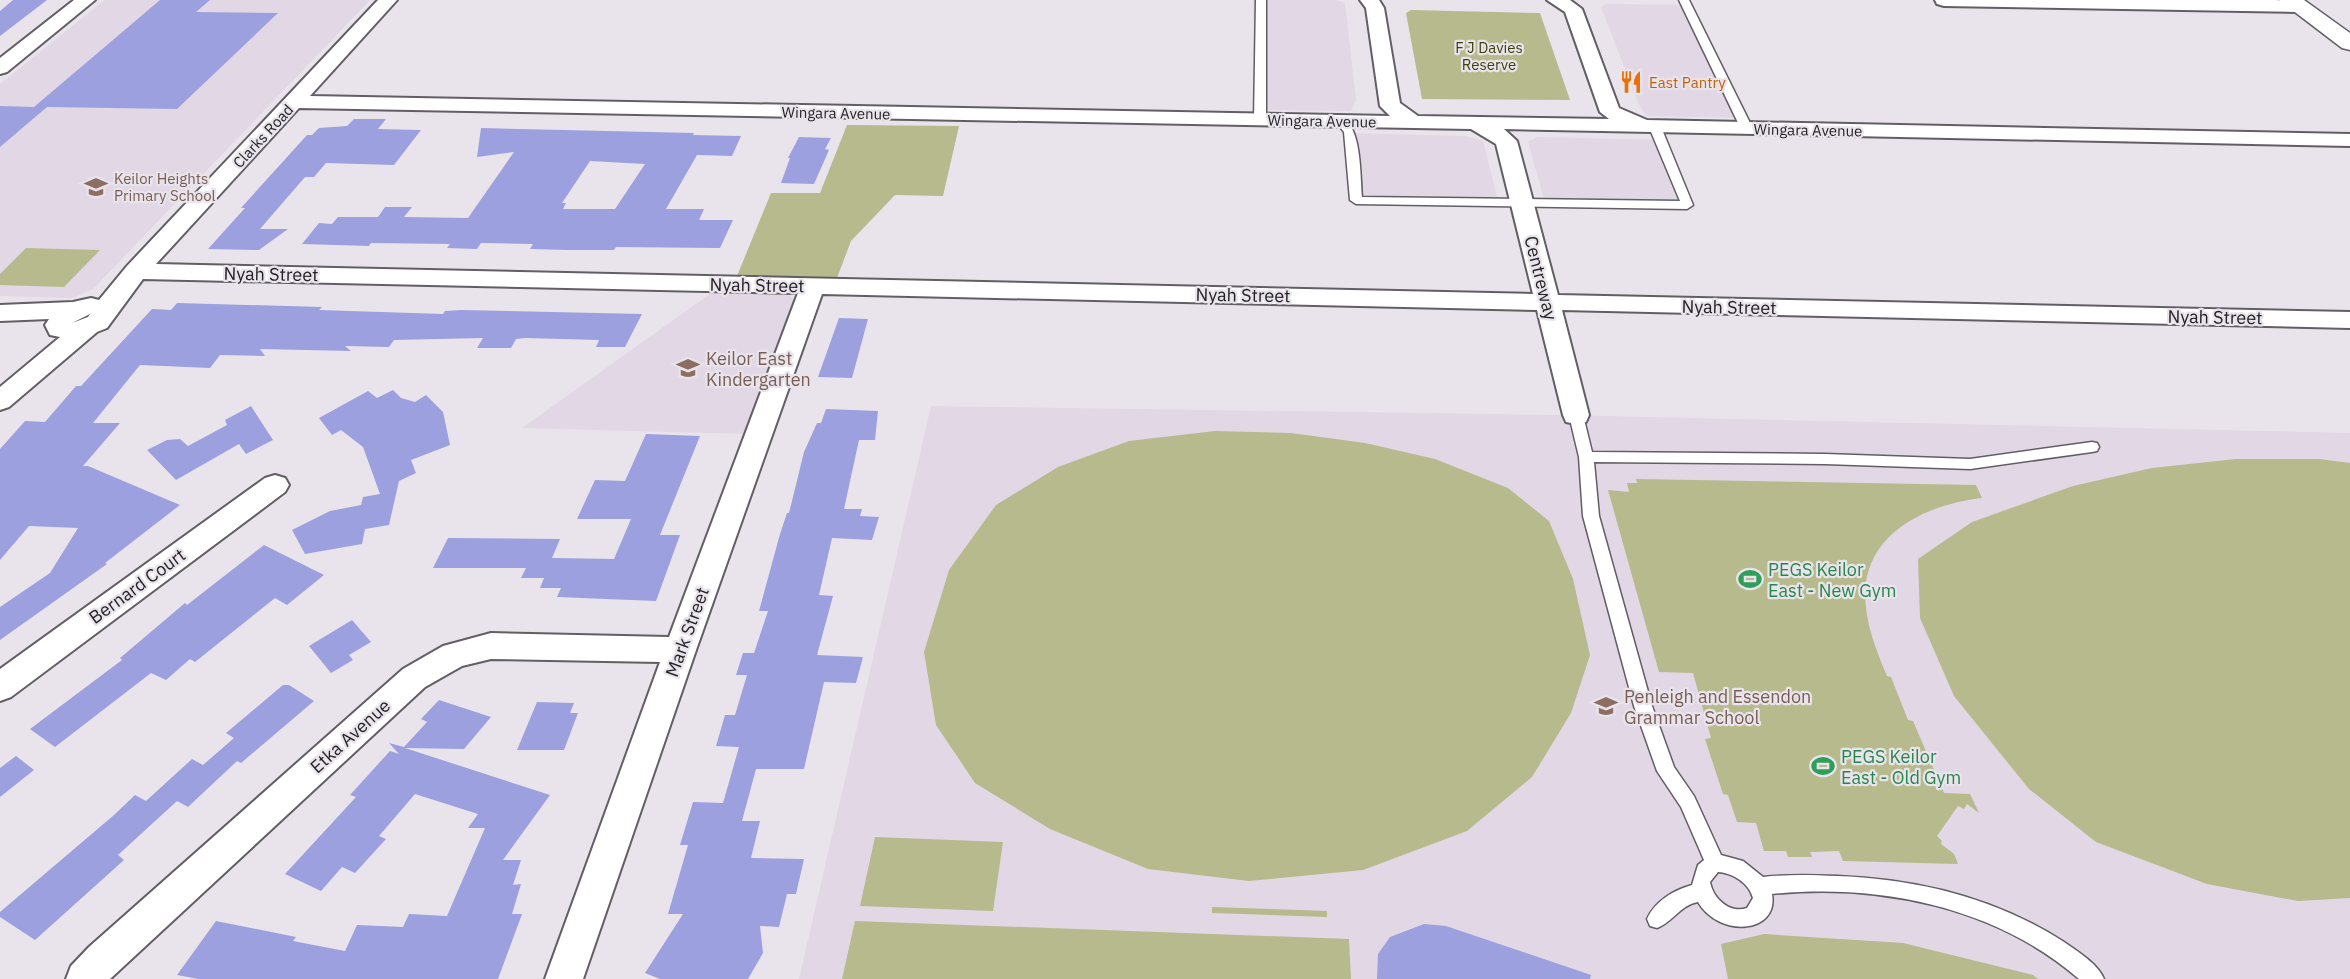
<svg xmlns="http://www.w3.org/2000/svg" width="2350" height="979" font-family="'IBM Plex Sans',sans-serif">
  <rect width="100%" height="100%" fill="#e9e4eb"/>
  <path fill="#e1d7e5" d="M105,0H370L93,289L72,298L0,296V84Z
    M1253,0H1336L1345,3L1356,100L1351,111L1265,110L1255,108Z
    M1607,4L1691,5L1745,118L1647,116L1639,105L1601,7Z
    M1346,133L1465,136L1483,141L1499,205L1352,202Z
    M1537,137L1666,140L1695,210L1546,206L1528,142Z
    M714,291H773L790,296L794,302L745,434L522,428Z
    M931,406L1560,415L2350,433V979H799Z"/>
  <path fill="#b6ba8c" d="M1411,10L1540,13L1570,100L1422,99L1406,13Z
    M847,125L959,126L943,196L895,195L851,241L837,278L737,276L771,193H820Z
    M26,248L100,250L64,287L0,285V274Z
    M1215,431L1291,433L1365,443L1435,459L1508,488L1549,521L1573,579L1590,655L1571,713L1532,777L1467,831L1363,870L1249,881L1148,869L1050,829L975,783L936,725L924,652L949,570L996,505L1058,467L1129,441Z
    M2236,459H2319L2350,463V898L2298,901L2207,884L2096,842L2029,789L1954,696L1920,618L1918,559L1972,522L2073,486L2152,468Z
    M1636,479L1976,485L1982,498C1930,504 1867,530 1865,593C1865,622 1876,650 1887,676L1891,677L1908,720L1913,721L1944,793L1970,794L1979,813L1967,804L1964,809L1958,806L1937,836L1942,841L1941,844L1954,854L1958,864L1843,861L1839,851L1810,852L1812,857H1788L1786,851H1764L1756,823L1737,822L1728,795L1723,794L1705,739L1711,738L1693,673L1659,672L1608,490L1629,492L1627,483H1637Z
    M875,837L1003,842L993,911L860,906Z
    M1212,907L1327,911V917L1212,913Z
    M855,921L1349,939L1351,979H842Z
    M1764,934L1903,943L2033,975L2038,979H1728L1721,944Z"/>
  <path fill="#9ca0de" fill-rule="evenodd" d="M13,0H47L0,36V11Z
    M160,0H210L196,12L278,13L177,109L47,107L0,147V106L34,107Z
    M354,119H386L378,129L421,130L394,165L326,163L314,177H305L260,229H288L259,250L208,249L245,208H241L307,135H312L319,128L347,126Z
    M481,128L694,133L693,135L741,136L732,156L697,155L666,209H704L699,220H733L720,248L616,247L614,250H568L530,249L533,244L481,243L477,249L447,248L450,244L371,243L369,246L302,244L319,223L332,224L338,217H378L385,207H412L404,217L468,218L514,152L477,157ZM590,161L645,164L615,209H563L566,203H562Z
    M799,137L831,138L825,149L829,150L814,184L781,183L790,158H788Z
    M177,303L322,307L319,310L443,314L445,311L461,310L642,314L625,347H596L599,340L526,338L516,339L511,348H477L483,338L394,340L389,347L345,346L351,351L260,349L265,356L220,355L210,368L140,365L93,423H120L83,466H88L180,505L105,563L107,564L0,640V607L50,573L78,528L29,526L0,560V449L25,421L45,422L76,386H81L152,309L171,310Z
    M839,318L868,319L852,378L818,377Z
    M393,390L401,398L415,402L426,395L443,412L450,445L411,460L416,473L399,481L389,525L365,529L362,544L305,554L292,530L330,511L361,505L363,497L380,494L363,447L341,430L332,435L319,418L368,391L377,398Z
    M251,406L273,440L246,454L239,444L176,480L147,450L167,440L180,439L188,446L227,425L225,420Z
    M826,409L878,411L875,440H859L844,509H862L860,516L879,517L872,540L832,538L819,595L833,596L817,655L863,657L856,683L824,682L804,769H756L742,821H760L751,858L804,859L796,894H787L779,927L760,926L763,953L748,979H660L645,973L683,914H668L688,845H680L693,802L723,803L739,747L716,746L725,715H735L747,675H736L743,653H754L768,611H759L780,534L787,513H789L804,452L817,423H821Z
    M646,434L700,436L660,535H680L656,601L557,597L561,588H540L544,578H521L526,568H433L448,538L560,539L552,558L614,559L631,519H577L595,480L625,481Z
    M264,545L324,575L287,605L275,598L195,662L190,659L166,680L151,673L55,747L30,729L122,660L120,658L185,603L187,605Z
    M352,620L371,642L349,655L353,660L331,673L309,646Z
    M283,685H289L314,701L241,763L237,761L188,807L177,801L118,855L124,860L35,940L0,917V912L114,815L135,795L146,801L192,759L203,765L234,738L226,733Z
    M439,700L491,717L464,749L405,748L550,795L503,860H521L513,885L521,884L512,914H522L498,979H198L177,975L216,921L296,937L293,941L345,951L357,925L403,927L409,914L447,916L485,828H468L478,814L415,794L379,836L386,839L355,873L342,867L321,891L285,874L356,797L350,795L390,751L399,754L389,743L404,747L427,722L421,719Z
    M537,702L574,703L570,713H578L564,750H517Z
    M16,756L34,770L0,797V768Z
    M1424,924L1446,926L1591,975L1590,979H1377L1378,954L1390,937Z"/>
  <g fill="none" stroke-linecap="round" stroke-linejoin="round">
    <g stroke="#635e65" stroke-width="3">
      <path id="service" d="M1256,0H1266V120L1260,123L1254,120Z
        M1679,0H1689L1753,129L1751,131H1743L1741,129Z
        M1341,118C1362,125 1360,177 1362,197L1680,201L1649,127L1655,124L1661,127L1693,205L1687,209L1356,204L1350,200L1344,132L1335,121Z
        M1576,410L1583,415L1592,452L1825,454L1970,459L2092,442L2097,443L2099,447L2097,451L2092,452L1970,469L1825,464L1594,462L1599,516L1652,706L1674,767L1694,796L1721,855L1743,861L1763,877C1788,874 1813,875 1837,876C1918,879 1996,898 2064,942C2077,951 2098,964 2104,979H2079C1996,907 1879,883 1772,894C1779,934 1719,938 1698,902C1680,905 1673,922 1657,928L1650,926L1647,919C1655,901 1674,890 1692,885L1698,865L1704,860L1681,807L1657,771L1634,706L1583,516L1579,457L1569,415ZM1718,872C1733,873 1749,883 1753,898L1747,908C1729,914 1713,898 1710,882Z"/>
    </g>
    <g stroke="#635e65" stroke-width="4">
      <path id="minor" d="M74,0H95L7,72L0,74V58Z
        M378,0H397L310,96L1390,116L1380,106L1366,8L1360,0H1379L1384,8L1400,103L1418,116L1609,119L1600,112L1565,12L1547,0H1570L1582,9L1619,108L1647,120L2350,134V146L1504,129L1517,141L1558,295L2350,312V328L1562,310L1589,415L1586,422L1576,424L1566,422L1563,415L1537,310L822,294L696,650L583,979H545L660,662L491,659L462,666L425,687L110,979H66L71,966L89,947L403,669L443,646L491,633L669,637L798,293L143,279L107,328L97,332L9,407L0,410V387L60,337L50,335L45,325L49,319L0,321V305L73,302L91,298L99,300L127,266ZM299,108L1471,129L1496,144L1533,294L156,264ZM90,314L88,317L72,323Z
        M1935,0H2275L2305,2L2307,6L2305,10L2298,12L1944,6L1937,4Z
        M275,475L285,478L289,485L285,492L11,697L0,701V669L265,478Z"/>
    </g>
    <g stroke="#635e65" stroke-width="3">
      <path id="secondary" d="M2279,0H2304L2350,33V50L2342,48Z"/>
    </g>
    <use href="#service" fill="#fff" fill-rule="evenodd"/>
    <use href="#minor" fill="#fff" fill-rule="evenodd"/>
    <use href="#secondary" fill="#fff" fill-rule="evenodd"/>
  </g>
  <defs>
    <g id="restaurant-bare" transform="scale(1.8)"><path d="M-5-6h1v4h1v-4h1v4h1v-4h1v5L-1.5 .5V6h-2V.5L-5-1ZM5-6V6H3V1.5H1.5Q1.5-4 5-6Z" fill="#e8710a" stroke="#e9e4eb" stroke-width="2.5" paint-order="stroke"/></g>
    <g id="school-bare" transform="scale(1.8)"><path d="M0-5L7-2L0 1L-7-2ZM-4 1L0 2.5L4 1V4Q0 6-4 4Z" fill="#8d6e63" stroke="#e9e4eb" stroke-width="2.5" paint-order="stroke"/></g>
    <g id="stadium-bare" transform="scale(1.8)"><path d="M0-5a6.5 5 0 1 0 0 10a6.5 5 0 1 0 0-10ZM-3.5-1.8h7v3.6h-7Z" fill="#2e9e5b" stroke="#e9e4eb" stroke-width="2.5" paint-order="stroke"/></g>
  </defs>
  <g fill-rule="evenodd">
    <use href="#restaurant-bare" x="1631" y="82"/>
    <use href="#school-bare" x="96" y="187"/>
    <use href="#school-bare" x="688" y="368"/>
    <use href="#stadium-bare" x="1750" y="579"/>
    <use href="#school-bare" x="1606" y="706"/>
    <use href="#stadium-bare" x="1823" y="766"/>
  </g>
  <g text-anchor="middle" dominant-baseline="central" stroke-width="4.5" stroke-linejoin="round" paint-order="stroke">
    <g font-size="15" fill="#3e400b" stroke="#e9e4eb">
      <text x="1489" y="47">F J Davies<tspan x="1489" dy="17">Reserve</tspan></text>
    </g>
    <g font-size="15" fill="#c56008" stroke="#e9e4eb" text-anchor="start">
      <text x="1649" y="82">East Pantry</text>
    </g>
    <g font-size="15" fill="#242225" stroke="#e9e4eb">
      <text transform="translate(836 113) rotate(1)">Wingara Avenue</text>
      <text transform="translate(1322 121) rotate(1)">Wingara Avenue</text>
      <text transform="translate(1808 130) rotate(1)">Wingara Avenue</text>
      <text transform="translate(263 136) rotate(-47)">Clarks Road</text>
    </g>
    <g font-size="15" fill="#785e54" stroke="#e9e4eb" text-anchor="start">
      <text x="114" y="178">Keilor Heights<tspan x="114" dy="17">Primary School</tspan></text>
    </g>
    <g font-size="18" fill="#242225" stroke="#e9e4eb">
      <text transform="translate(271 274) rotate(1)">Nyah Street</text>
      <text transform="translate(1541 278) rotate(76)">Centreway</text>
      <text transform="translate(757 285) rotate(1)">Nyah Street</text>
      <text transform="translate(1243 295) rotate(1)">Nyah Street</text>
      <text transform="translate(1729 307) rotate(1)">Nyah Street</text>
      <text transform="translate(2215 317) rotate(1)">Nyah Street</text>
      <text transform="translate(137 586) rotate(-36)">Bernard Court</text>
      <text transform="translate(687 632) rotate(-70)">Mark Street</text>
      <text transform="translate(350 736) rotate(-42)">Etka Avenue</text>
    </g>
    <g font-size="18" fill="#785e54" stroke="#e9e4eb" text-anchor="start">
      <text x="706" y="358">Keilor East<tspan x="706" dy="21">Kindergarten</tspan></text>
      <text x="1624" y="696">Penleigh and Essendon<tspan x="1624" dy="21">Grammar School</tspan></text>
    </g>
    <g font-size="18" fill="#27864d" stroke="#e9e4eb" text-anchor="start">
      <text x="1768" y="569">PEGS Keilor<tspan x="1768" dy="21">East - New Gym</tspan></text>
      <text x="1841" y="756">PEGS Keilor<tspan x="1841" dy="21">East - Old Gym</tspan></text>
    </g>
  </g>
</svg>
